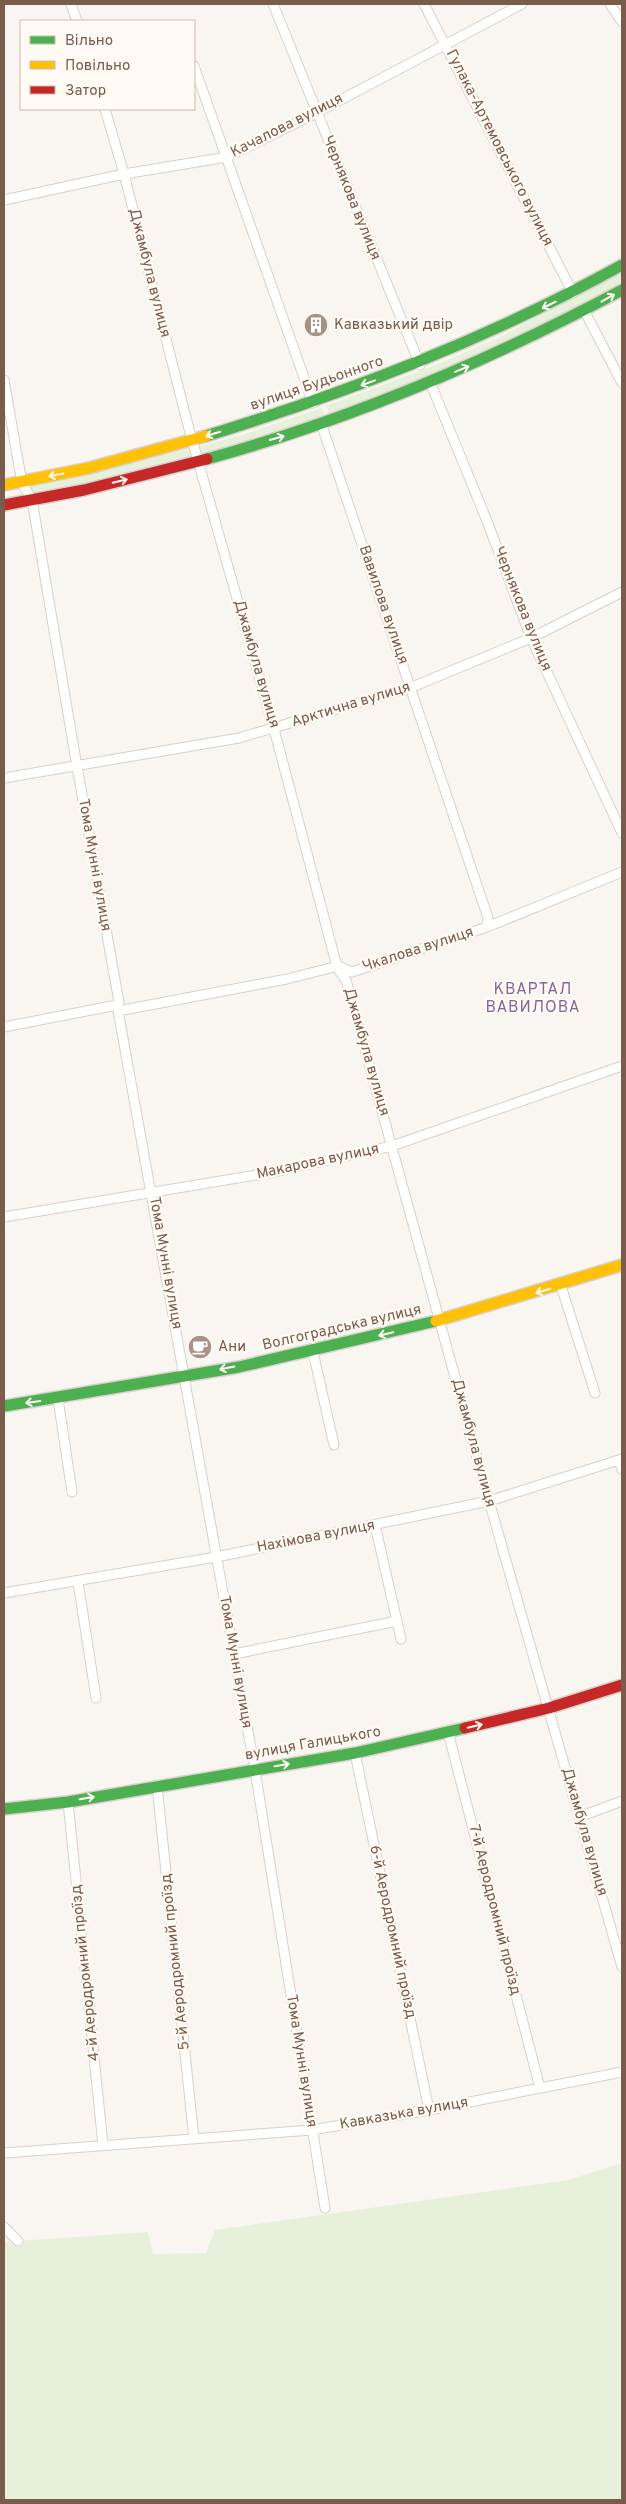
<svg xmlns="http://www.w3.org/2000/svg" width="626" height="2504" font-family="Overpass,sans-serif">
  <rect width="100%" height="100%" fill="#f9f5f0"/>
  <path fill="#e7f0db" d="M622,273V285L534,331L444,371L330,415L326,406L441,363L498,338Z
    M322,408L325,417L200,455L198,447L245,434Z
    M191,448L194,457L95,482L34,494L30,486L93,473Z
    M622,2163V2500H4V2242L148,2232L153,2254L206,2253L215,2230L568,2180Z"/>
  <g fill="none" stroke-linecap="round" stroke-linejoin="round">
    <g stroke="#d7d1cb" stroke-width="11">
      <path id="street" d="M71,4L77,21
        M273,4L420,365
        M424,4L573,293
        M610,4L622,22
        M194,66L313,403
        M105,109L124,174L189,429L274,729L335,959L340,972L346,980L489,1501L622,1967
        M4,200L124,174L227,157L316,113L522,4
        M585,312L622,383
        M4,380L22,483L32,500L77,767L119,1002L117,1005L255,1770L325,2208
        M430,382L487,521L531,638L622,833
        M322,426L484,906L488,918L487,927
        M4,778L239,738L412,687L531,638L622,592
        M118,1011L287,979L338,966L352,972L487,927L622,872
        M4,1027L117,1005
        M4,1217L274,1172L392,1146L622,1066
        M561,1286L595,1393
        M313,1352L334,1445
        M58,1399L72,1492
        M619,1460L622,1470
        M375,1525L401,1639
        M78,1582L96,1698
        M4,1593L216,1557L489,1501L622,1459
        M234,1654L397,1621
        M448,1732L540,2088
        M355,1753L429,2110
        M157,1786L194,2139
        M68,1802L103,2145
        M579,1817L622,1801
        M4,2153L312,2130L429,2110L622,2072
        M4,2227L18,2241"/>
    </g>
    <g stroke="#d9d2cb" stroke-width="14">
      <path id="fast" d="M206,436C352,391 488,339 622,265
        M207,459C352,419 489,361 622,290
        M4,1406L239,1367L436,1321
        M4,1809L68,1802L355,1753L465,1728"/>
    </g>
    <g stroke="#d9d2cb" stroke-width="14">
      <path id="slow" d="M4,485L89,468L206,436
        M436,1321L622,1265"/>
    </g>
    <g stroke="#d9d2cb" stroke-width="14">
      <path id="jam" d="M4,505L84,490L207,459
        M465,1728L549,1708L622,1685"/>
    </g>
    <use href="#street" stroke="#fefefd" stroke-width="9"/>
    <use href="#fast" stroke="#4caf50" stroke-width="11"/>
    <use href="#slow" stroke="#ffc107" stroke-width="11"/>
    <use href="#jam" stroke="#c62828" stroke-width="11"/>
  </g>
  <defs><path id="oneway-shaft" d="M-6 0H5M1.5-3L5.5 0L1.5 3" fill="none" stroke-width="1.6" stroke-linecap="round" stroke-linejoin="round" transform="scale(1.25)"/></defs>
  <g stroke="#fffaf3">
    <use href="#oneway-shaft" transform="translate(608 298) rotate(-29)"/>
    <use href="#oneway-shaft" transform="translate(549 305) rotate(154)"/>
    <use href="#oneway-shaft" transform="translate(462 369) rotate(-22)"/>
    <use href="#oneway-shaft" transform="translate(368 383) rotate(160)"/>
    <use href="#oneway-shaft" transform="translate(213 434) rotate(163)"/>
    <use href="#oneway-shaft" transform="translate(277 438) rotate(-16)"/>
    <use href="#oneway-shaft" transform="translate(56 475) rotate(168)"/>
    <use href="#oneway-shaft" transform="translate(120 481) rotate(-14)"/>
    <use href="#oneway-shaft" transform="translate(543 1291) rotate(163)"/>
    <use href="#oneway-shaft" transform="translate(386 1334) rotate(167)"/>
    <use href="#oneway-shaft" transform="translate(227 1368) rotate(169)"/>
    <use href="#oneway-shaft" transform="translate(33 1402) rotate(172)"/>
    <use href="#oneway-shaft" transform="translate(475 1726) rotate(-14)"/>
    <use href="#oneway-shaft" transform="translate(282 1765) rotate(-9)"/>
    <use href="#oneway-shaft" transform="translate(87 1798) rotate(-10)"/>
  </g>
  <defs>
    <g id="building-disc" transform="scale(1.25)"><circle r="9.5" fill="#a69286" stroke="#fffaf3"/><path d="M-4-6H4V6H1V3H-1V6H-4ZM-2.5-4.3h1.7v1.8h-1.7ZM.8-4.3h1.7v1.8H.8ZM-2.5-1h1.7V.8h-1.7ZM.8-1h1.7V.8H.8Z" fill="#fff"/></g>
    <g id="cafe-disc" transform="scale(1.25)"><circle r="9.5" fill="#a69286" stroke="#fffaf3"/><path d="M-5.5-4.5H6V0H3Q3 3.5 0 3.5H-2.5Q-5.5 3.5-5.5 0ZM3-3.2v2h1.7v-2ZM-6 4.5H4V6H-6Z" fill="#fff"/></g>
  </defs>
  <g fill-rule="evenodd">
    <use href="#building-disc" x="316" y="325"/>
    <use href="#cafe-disc" x="200" y="1347"/>
  </g>
  <g text-anchor="middle" dominant-baseline="central" stroke-width="4.5" stroke-linejoin="round" paint-order="stroke">
    <g font-size="15" fill="#7a5c4d" stroke="#fffaf3">
      <text transform="translate(287 126) rotate(-27)">Качалова вулиця</text>
      <text transform="translate(499 148) rotate(63)">Гулака-Артемовського вулиця</text>
      <text transform="translate(351 198) rotate(68)">Чернякова вулиця</text>
      <text transform="translate(149 273) rotate(76)">Джамбула вулиця</text>
      <text transform="translate(317 384) rotate(-19)">вулиця Будьонного</text>
      <text transform="translate(383 605) rotate(71)">Вавилова вулиця</text>
      <text transform="translate(522 609) rotate(68)">Чернякова вулиця</text>
      <text transform="translate(256 664) rotate(74)">Джамбула вулиця</text>
      <text transform="translate(351 705) rotate(-17)">Арктична вулиця</text>
      <text transform="translate(94 865) rotate(80)">Тома Мунні вулиця</text>
      <text transform="translate(418 950) rotate(-18)">Чкалова вулиця</text>
      <text transform="translate(366 1052) rotate(74)">Джамбула вулиця</text>
      <text transform="translate(318 1162) rotate(-12)">Макарова вулиця</text>
      <text transform="translate(165 1263) rotate(80)">Тома Мунні вулиця</text>
      <text transform="translate(342 1328) rotate(-13)">Волгоградська вулиця</text>
      <text transform="translate(473 1443) rotate(75)">Джамбула вулиця</text>
      <text transform="translate(316 1537) rotate(-11)">Нахімова вулиця</text>
      <text transform="translate(235 1662) rotate(80)">Тома Мунні вулиця</text>
      <text transform="translate(313 1744) rotate(-10)">вулиця Галицького</text>
      <text transform="translate(584 1832) rotate(74)">Джамбула вулиця</text>
      <text transform="translate(494 1910) rotate(76)">7-й Аеродромний проїзд</text>
      <text transform="translate(392 1932) rotate(78)">6-й Аеродромний проїзд</text>
      <text transform="translate(176 1962) rotate(-96)">5-й Аеродромний проїзд</text>
      <text transform="translate(86 1973) rotate(-96)">4-й Аеродромний проїзд</text>
      <text transform="translate(301 2061) rotate(81)">Тома Мунні вулиця</text>
      <text transform="translate(404 2114) rotate(-10)">Кавказька вулиця</text>
    </g>
    <g font-size="15" fill="#7a5c4d" stroke="#fffaf3" text-anchor="start">
      <text x="334" y="325">Кавказький двір</text>
      <text x="218" y="1347">Ани</text>
    </g>
    <g font-size="16" letter-spacing="1" fill="#846695" stroke="#fffaf3">
      <text x="533" y="990">КВАРТАЛ<tspan x="533" dy="18">ВАВИЛОВА</tspan></text>
    </g>
  </g>
  <rect width="626" height="2504" fill="none" stroke="#7a5c4d" stroke-width="10"/>
  <rect x="20" y="20" width="175" height="90" fill="#fffaf3" stroke="#cabbb1"/>
  <rect x="30" y="36" width="25" height="8" fill="#4caf50" stroke="#cabbb1"/>
  <text x="65" y="45" font-size="15" fill="#7a5c4d">Вільно</text>
  <rect x="30" y="61" width="25" height="8" fill="#ffc107" stroke="#cabbb1"/>
  <text x="65" y="70" font-size="15" fill="#7a5c4d">Повільно</text>
  <rect x="30" y="86" width="25" height="8" fill="#c62828" stroke="#cabbb1"/>
  <text x="65" y="95" font-size="15" fill="#7a5c4d">Затор</text>
</svg>
